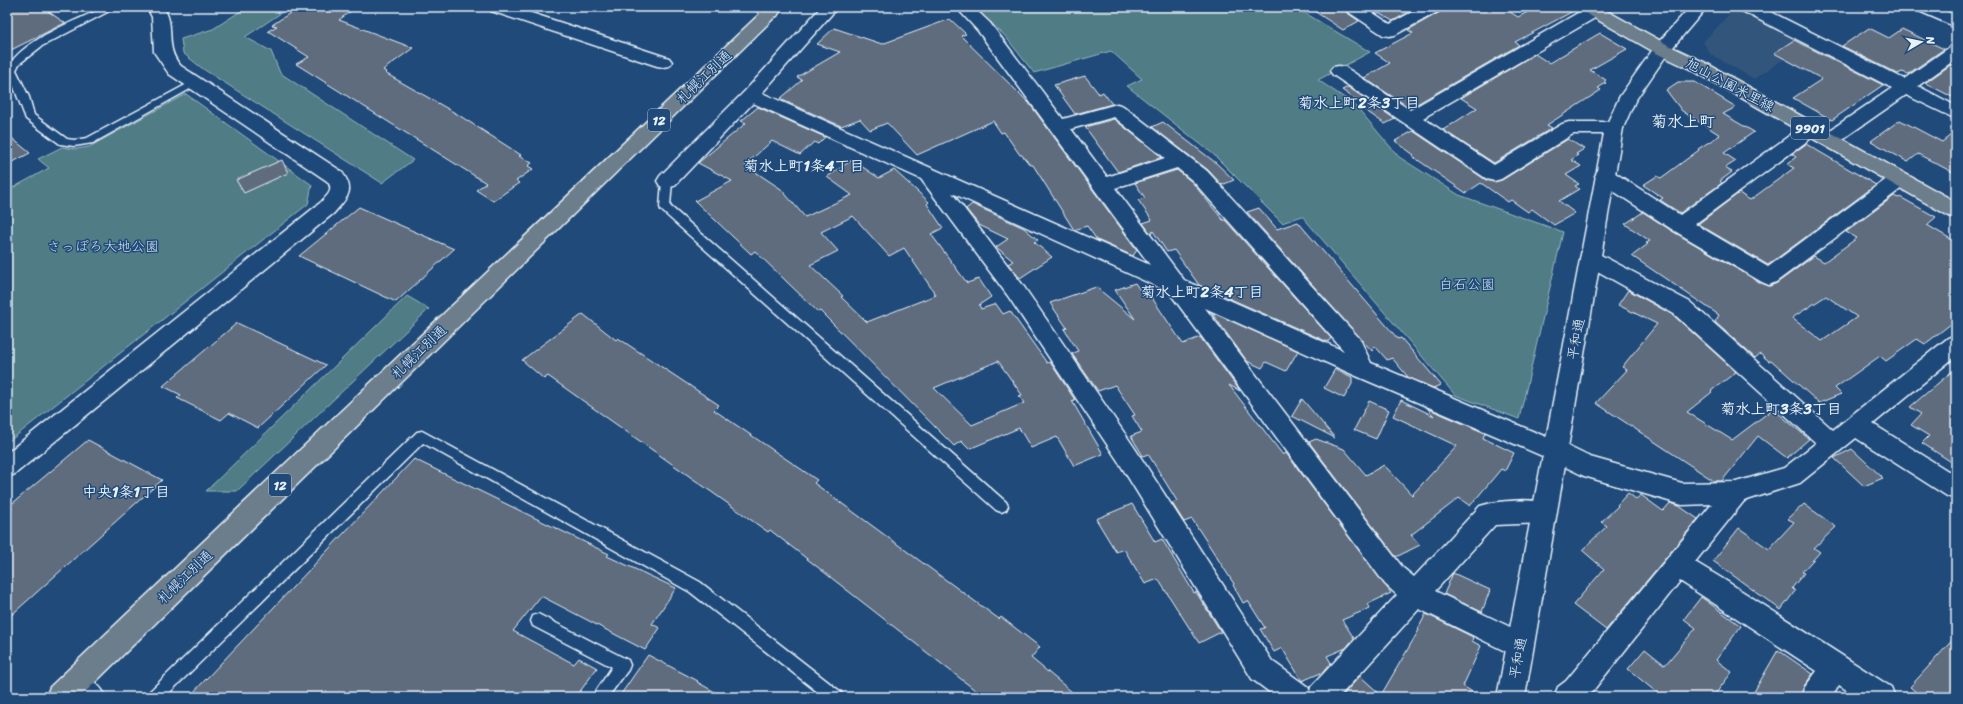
<svg xmlns="http://www.w3.org/2000/svg" width="1963" height="704" font-family="Sriracha,'Klee One',sans-serif">
  <rect width="100%" height="100%" fill="#1f4a7a"/>
  <filter id="ink" filterUnits="userSpaceOnUse"><feTurbulence type="fractalNoise" baseFrequency=".025" numOctaves="2"/><feDisplacementMap in="SourceGraphic" scale="8" xChannelSelector="R" yChannelSelector="G"/><feConvolveMatrix kernelMatrix="1 2 1 2 8 2 1 2 1" color-interpolation-filters="sRGB"/></filter>
  <g filter="url(#ink)">
    <path fill="#32547b" d="M1736,7L1825,54L1802,69L1784,59L1754,79L1710,54L1703,42Z"/>
    <path fill="#507c85" stroke="#9cb6be" d="M247,7H290L245,37L271,51L280,73L413,160L382,183L203,69L183,53L181,39L213,29Z
      M974,7H1295L1370,52L1318,80L1355,105L1399,157L1459,195L1563,232L1519,419L1455,395L1302,216L1282,223L1213,154L1127,86L1142,79L1111,51L1034,73L1005,36Z
      M186,94L312,185L308,204L7,443V191L49,168L38,159L62,147L75,149L89,147Z
      M407,296L429,309L237,491H206Z"/>
    <path fill="#5e6c7e" stroke="#e8f1f8" fill-rule="evenodd" d="M7,7H42L65,23L7,52Z
      M299,7H356L339,20L413,48L383,70L386,72L385,73L457,114L521,155L519,156L532,163L528,166L533,169L516,181L519,183L493,201L476,190L486,183L296,64L309,57L268,31L277,26L272,25Z
      M1308,7H1344L1346,12L1359,21L1343,30Z
      M1367,7H1418L1393,21Z
      M1442,7H1502L1518,17L1537,7L1579,8L1515,42L1519,45L1410,108L1364,78L1390,63L1375,53L1413,33L1408,30L1440,12Z
      M950,19L966,34L961,36L1029,103L1137,250L1133,256L1097,240L1087,226L1074,230L1033,165H1030L1022,155H1020L1004,132L1001,133L993,121L917,155L887,123L870,130L860,119L841,126L780,99L802,80L797,77L840,52L817,44L834,28L882,44Z
      M1869,28L1889,38L1902,29L1944,49L1908,74L1902,72L1898,74L1842,46Z
      M1600,33L1627,49L1590,70L1606,80L1604,82L1606,83L1598,88L1601,90L1547,125L1552,128L1494,163L1443,130L1477,108L1461,98L1535,54L1549,63Z
      M1794,40L1883,85L1832,120L1793,98L1822,79L1774,53Z
      M1956,61V99L1925,83Z
      M1085,76L1099,94L1103,92L1112,104L1075,114L1054,85Z
      M1678,82H1695L1736,107L1723,114L1754,132L1724,153L1736,161L1725,168L1732,172L1720,181L1722,183L1680,213L1660,200L1663,198L1643,185L1657,176L1661,178L1699,150L1698,149L1720,135L1682,111L1666,90Z
      M1348,87L1395,119L1385,124L1362,108L1365,106L1342,90Z
      M758,107L825,137L818,144L814,142L800,155L772,141L745,165L781,189L805,217L852,195L827,177L852,160L879,178L894,170L929,202L927,204L943,228L931,234L967,283L979,279L991,297L979,305L981,309L996,304L1003,314L1010,311L1047,363L1050,362L1075,400L1072,401L1103,454L1074,466L1057,437L1031,448L1019,428L969,449L961,441L954,446L820,311L818,312L755,251L751,254L695,201L732,181L698,163L746,123L741,121ZM853,216L889,256L904,248L936,295L867,322L841,297L843,296L810,265L838,251L821,232ZM998,361L1022,395L1019,396L1024,403L972,425L934,388Z
      M1114,119L1162,157L1118,172L1085,127Z
      M1900,120L1942,142L1956,131V174L1918,154L1908,162L1871,141Z
      M1163,122L1216,163L1234,180L1222,185L1208,170L1152,127Z
      M1413,131L1486,180L1494,182L1502,180L1568,139L1584,149L1576,154L1578,155L1571,160L1581,166L1566,175L1579,184L1575,186L1579,189L1559,201L1575,213L1554,225L1532,209L1528,212L1511,200L1508,202L1481,183L1466,193L1412,156L1414,155L1395,141Z
      M7,134L30,153L7,165Z
      M1806,144L1876,185L1768,265L1698,224L1739,193L1750,200L1794,168L1787,164L1796,157L1792,154Z
      M282,160L288,173L244,193L236,180Z
      M1177,170L1192,182L1223,220H1225L1331,338L1328,342L1199,285L1174,250L1167,252L1153,231L1151,234L1143,223L1152,220L1138,200L1145,198L1135,183Z
      M1894,196L1898,198L1900,197L1936,217L1927,225L1956,242V320L1925,344L1917,339L1886,361L1880,356L1835,388L1841,394L1819,403L1771,360L1769,361L1760,354L1755,358L1715,322L1719,315L1632,256L1648,244L1646,243L1650,241L1625,224L1643,212L1672,231L1761,283L1770,286L1777,283L1814,256L1824,262L1857,238L1846,232ZM1826,296L1857,317L1822,341L1792,318Z
      M972,204L1024,228L1038,240L1034,242L1052,257L1020,278L1008,264L1013,261L996,247L1008,239L979,225L966,209Z
      M359,207L454,249L396,302L299,256Z
      M1259,208L1277,229L1298,222L1398,339L1401,338L1441,385L1433,388L1408,377L1392,358L1387,360L1375,346L1372,351L1247,212Z
      M1135,283L1145,297L1150,295L1183,344L1200,337L1240,391L1229,385L1283,455L1286,453L1391,593L1368,604L1370,608L1342,620L1354,638L1346,648L1327,656L1331,663L1323,672L1302,681L1282,648L1274,652L1260,629L1265,628L1248,601L1243,603L1233,585L1234,584L1192,519L1184,522L1172,503L1177,501L1148,454L1143,456L1131,436L1142,432L1132,416L1135,415L1115,385L1098,391L1072,354L1078,351L1064,329L1067,328L1050,303L1096,287L1135,319L1115,290Z
      M1628,290L1673,315L1736,372L1711,391L1712,392L1687,412L1732,440L1773,409L1809,439L1787,458L1758,436L1722,481H1714L1596,403L1627,370L1622,367L1657,324L1618,305Z
      M1211,312L1298,351L1286,371L1266,362L1262,368L1247,361Z
      M583,314L616,340L618,338L719,405L714,410L817,480L814,483L999,619L1001,617L1040,647L1031,658L1078,697H984L770,530L768,532L548,376L544,379L522,360Z
      M237,323L326,365L258,428L229,413L221,420L177,398L181,395L163,386Z
      M1956,368V465L1922,443L1929,436L1911,425L1921,414L1910,407Z
      M1335,369L1352,377V384L1344,398L1324,388Z
      M1302,399L1335,438L1292,416Z
      M1401,400L1434,416L1427,408L1485,433L1483,438L1514,453L1505,471L1501,469L1470,506L1459,498L1411,535L1420,545L1396,557L1309,442L1316,439L1344,449L1366,475L1384,465L1412,495L1457,446L1393,416Z
      M1369,401L1389,410L1376,439L1354,430Z
      M88,440L162,480L7,619V508Z
      M1852,449L1883,478L1864,486L1834,458Z
      M414,459L609,554L607,556L676,588L652,624L660,628L645,650L541,596L513,631L574,664L579,658L597,668L576,697H189Z
      M1628,493L1636,499L1641,495L1663,511L1670,503L1679,506L1698,519L1606,630L1573,605L1604,569L1582,550L1607,526L1601,522L1618,506L1617,505Z
      M1132,504L1155,542L1162,539L1194,593L1196,592L1221,632L1199,643L1158,579L1145,584L1124,549L1116,552L1096,519Z
      M1804,504L1836,527L1814,548L1820,552L1802,572L1804,573L1792,588L1795,591L1781,610L1713,561L1739,528L1769,549L1794,522L1788,519Z
      M1453,573L1490,590L1482,612L1444,594Z
      M1701,597L1741,626L1716,660L1732,672L1713,697H1662L1628,669L1645,649L1665,665L1696,628L1684,619Z
      M1426,614L1473,637L1472,641L1481,646L1463,686L1480,697H1341L1360,676L1381,695L1419,630L1418,629Z
      M1956,636V697H1922L1910,687Z
      M1778,650L1813,674L1804,686L1800,697H1751Z
      M648,655L698,681L697,682L724,697H619Z"/>
    <g fill="none" stroke-linecap="round" stroke-linejoin="round">
      <g stroke="#e8f1f8" stroke-width="3">
        <path id="lane" d="M105,7H117L42,46L19,64L16,70L29,97L34,115L67,139L74,140L87,138L191,82L194,81L199,84L93,143L74,146L60,144L26,119L7,69C22,39 76,21 105,7Z
          M667,177L672,181L670,206L1006,502L1008,506L1006,510L1001,512L996,510L661,210L660,207L662,181Z
          M422,431L700,582L841,692L843,697H824L690,592L423,443L165,697H147L149,692L417,432Z
          M538,614L628,660L630,665L628,670L608,697H592L612,667L533,626L531,621L533,616Z"/>
      </g>
      <g stroke="#e8f1f8" stroke-width="3">
        <path id="street" d="M147,7H163C177,26 163,47 181,66L341,171C356,190 348,197 334,213L15,474L7,477V453L320,203C327,196 335,190 327,181L169,74L154,52L152,17Z
          M489,7H513L669,58L672,62L669,66L663,67L657,66L491,11Z
          M821,7H838L762,93L1150,265L978,31L956,7H973L990,23L1063,119L1117,104L1123,106L1207,171L1360,339L1371,363L1563,444L1590,457L1682,483L1736,482L1784,468L1816,443L1674,314L1583,263L1580,258L1583,253L1590,250L1597,253L1690,302L1833,430L1948,338L1956,335V356L1873,424L1956,476V499L1947,496L1856,438L1800,483L1744,501L1695,562L1723,579L1891,687L1895,697H1857L1839,685L1831,697H1801L1805,687L1817,671L1680,581L1588,697H1554L1558,687L1566,681L1712,504L1682,505L1584,476L1547,458L1354,375L1205,308L1403,568L1414,577L1480,506C1497,500 1536,498 1553,504L1556,512L1553,520L1544,523L1495,525L1435,591L1529,636L1533,645L1529,654L1520,658L1511,654L1419,609L1339,697H1276L1252,679L1118,461L1008,296L921,179L753,103L674,186L667,188L660,186L657,181L660,176L745,91ZM1114,117L1165,158L1107,177L1071,129ZM1177,168L1193,181L1344,351L1184,280L1115,188ZM952,193L1169,292L1385,584L1397,595L1311,687L1310,692L1308,687L1272,661L1134,447L1022,284Z
          M1345,7H1364L1390,24L1421,7H1441L1439,11L1395,35L1389,36L1383,35L1347,11Z
          M1588,7H1598L1602,11L1600,15L1423,118L1494,165L1562,124L1569,122H1614L1621,124L1623,128L1621,132L1614,134H1573L1501,179L1494,181L1487,179L1333,75L1330,71L1333,67L1339,66L1345,67L1410,110Z
          M1740,7H1761L1904,79L1950,47L1956,46V59L1918,86L1956,106V119L1906,95L1837,143L1830,145L1823,143L1821,139L1823,135L1892,88L1742,11Z
          M1917,7H1938L1956,16V27L1919,11Z
          M1811,123L1818,125L1820,129L1818,133L1695,224L1768,267L1892,175L1899,173L1906,175L1909,180L1906,185L1776,282L1769,285L1762,282L1673,230L1598,181L1595,176L1598,171L1605,169L1612,171L1680,215L1804,125Z
          M73,671C87,676 100,683 106,697H68L63,693L59,684L63,675Z"/>
      </g>
      <g stroke="#e8f1f8" stroke-width="3">
        <path id="secondary" d="M754,7H774L779,12L777,16C768,18 759,15 754,7Z
          M1690,7H1707L1668,53L1635,101L1623,128L1525,697H1497L1605,128L1620,96L1656,45Z"/>
      </g>
      <g stroke="#e8f1f8" stroke-width="3">
        <path id="primary" d="M1580,7H1600L1668,45L1704,62L1956,202V218L1949,216L1692,70L1656,53L1582,11Z"/>
      </g>
      <g stroke="#e8f1f8" stroke-width="3">
        <path id="highway" d="M767,7H785L80,697H46L50,687Z"/>
      </g>
      <use href="#lane" fill="#1f4a7a" fill-rule="evenodd"/>
      <use href="#street" fill="#1f4a7a" fill-rule="evenodd"/>
      <use href="#secondary" fill="#1f4a7a" fill-rule="evenodd"/>
      <use href="#primary" fill="#6c7d8b" fill-rule="evenodd"/>
      <use href="#highway" fill="#6c7d8b" fill-rule="evenodd"/>
    </g>
  </g>
  <g text-anchor="middle" dominant-baseline="central" stroke-width="3" stroke-linejoin="round" paint-order="stroke">
    <g fill="#1f4a7a" stroke="#acbfd2" stroke-width="1">
      <rect x="648" y="109" width="22" height="22" rx="3"/>
      <rect x="1791" y="117" width="38" height="22" rx="3"/>
      <rect x="269" y="474" width="22" height="22" rx="3"/>
    </g>
    <g font-size="13" font-weight="bold" fill="#e8f1f8">
      <text x="659" y="120">12</text>
      <text x="1810" y="128">9901</text>
      <text x="280" y="485">12</text>
    </g>
    <g font-size="14" fill="#e8f1f8" stroke="#1f4a7a">
      <text transform="translate(704 77) rotate(-44)">札幌江別通</text>
      <text transform="translate(1730 85) rotate(28)">旭山公園米里線</text>
      <text transform="translate(1576 339) rotate(-80)">平和通</text>
      <text transform="translate(419 352) rotate(-44)">札幌江別通</text>
      <text transform="translate(185 577) rotate(-44)">札幌江別通</text>
      <text transform="translate(1518 658) rotate(-80)">平和通</text>
    </g>
    <g font-size="14" fill="#d1dfe7" stroke="#1f4a7a">
      <text x="103" y="246">さっぽろ大地公園</text>
      <text x="1467" y="284">白石公園</text>
    </g>
    <g font-size="15" font-weight="bold" fill="#e8f1f8" stroke="#1f4a7a">
      <text x="1359" y="103">菊水上町2条3丁目</text>
      <text x="804" y="166">菊水上町1条4丁目</text>
      <text x="1202" y="292">菊水上町2条4丁目</text>
      <text x="1781" y="409">菊水上町3条3丁目</text>
      <text x="126" y="492">中央1条1丁目</text>
    </g>
    <g font-size="16" font-weight="bold" fill="#e8f1f8" stroke="#1f4a7a">
      <text x="1683" y="121">菊水上町</text>
    </g>
  </g>
  <rect width="1963" height="704" fill="none" stroke="#1f4a7a" stroke-width="24"/>
  <rect x="12" y="12" width="1939" height="680" fill="none" stroke="#e8f1f8" stroke-width="1.5" filter="url(#ink)"/>
  <g transform="translate(1921 42) rotate(81)" stroke="#1f4a7a" stroke-width="3" paint-order="stroke">
  <path d="M0-3L7 15L0 10L-7 15Z" fill="#e8f1f8"/>
  <text y="-6" font-size="11" font-weight="bold" text-anchor="middle" fill="#e8f1f8">N</text>
  </g>
</svg>
